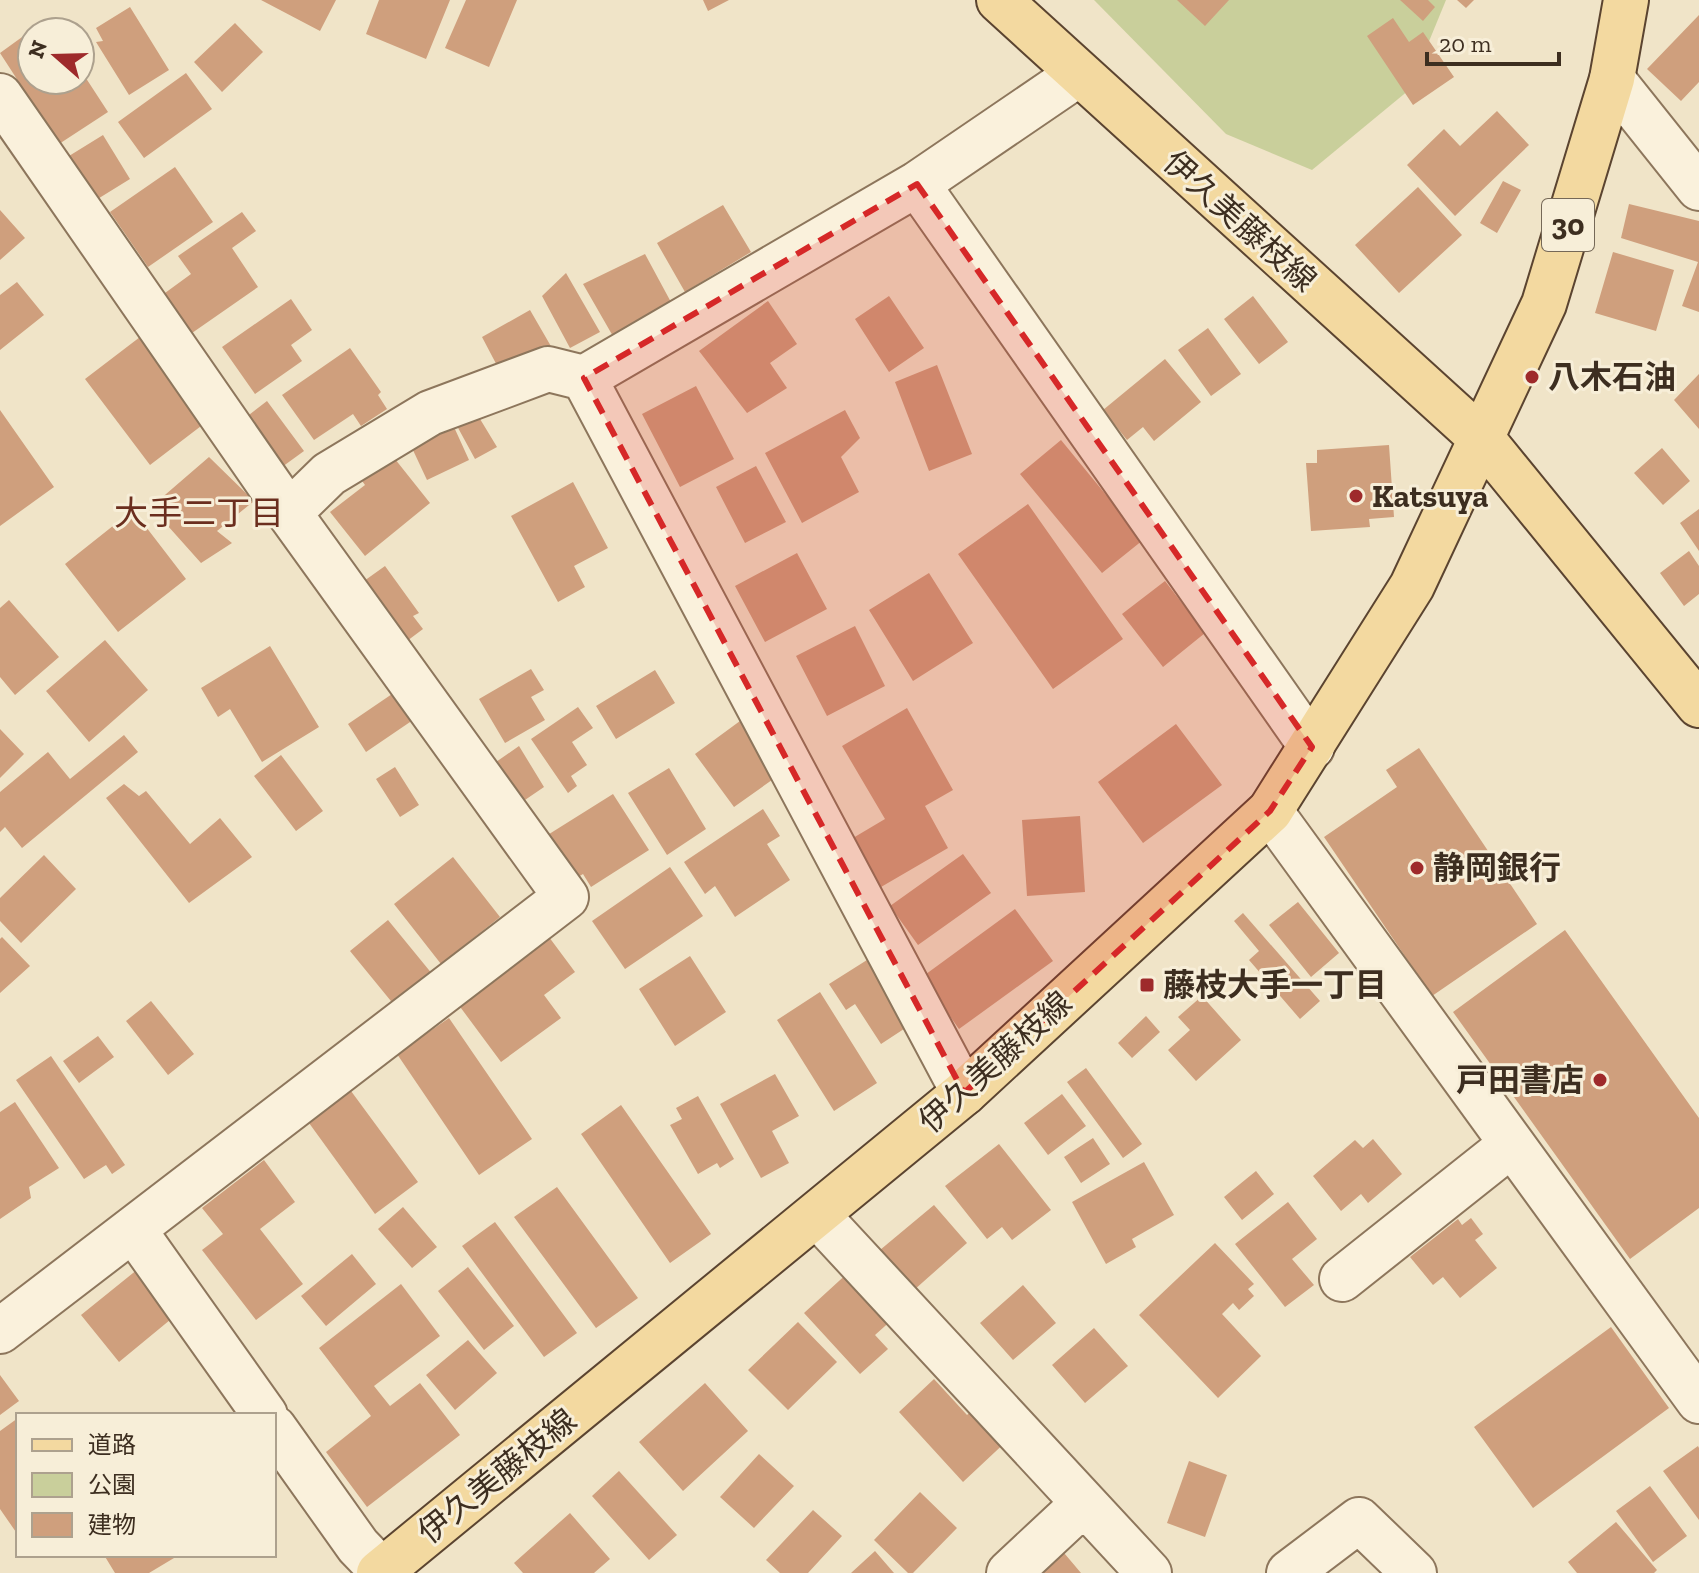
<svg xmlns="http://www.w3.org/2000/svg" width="1699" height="1573" font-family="'Zilla Slab','Noto Sans JP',serif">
  <rect width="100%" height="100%" fill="#f0e4c8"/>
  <path fill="#c9cf9b" d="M1094,0H1446L1409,90L1312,170L1226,134Z"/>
  <path fill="#cf9f7d" d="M261,0H336L320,31Z
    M379,0H450L426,59L366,34Z
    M466,0H517L489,67L445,48Z
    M703,0H729L708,11Z
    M1177,0H1229L1205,26Z
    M1400,0H1428L1435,7L1423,21Z
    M1457,0H1474L1466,8Z
    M130,7L169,70L129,95L96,42L103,41L96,28Z
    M1699,15V82L1681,101L1647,69Z
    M1393,18L1409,42L1423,32L1454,77L1413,105L1367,36Z
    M47,19L56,32H32V80H80V69L108,112L59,144L0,53Z
    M235,23L263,52L222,92L194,62Z
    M186,73L212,109L144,158L118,122Z
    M1497,111L1529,145L1455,216L1407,165L1444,129L1460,146Z
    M103,135L130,179L96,200L69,156Z
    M175,167L213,222L148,267L110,212Z
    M1503,181L1521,190L1497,233L1480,223Z
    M1418,187L1462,235L1399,293L1355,245Z
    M1629,204L1699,221V312L1682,306L1698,262L1621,238Z
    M723,205L751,252L685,292L657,243Z
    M0,210L25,238L0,260Z
    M242,212L256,231L232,248L258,287L192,333L165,293L191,274L178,256Z
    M1613,252L1674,270L1656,331L1595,313Z
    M645,254L672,304L614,338L583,284Z
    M566,273L600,332L570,348L542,296Z
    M17,282L44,315L0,350V295Z
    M889,296L924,348L889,372L855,319Z
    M1253,296L1288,342L1259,364L1224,319Z
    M291,299L312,330L291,345L302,361L255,394L222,347Z
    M768,301L797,344L770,363L787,388L747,413L699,351Z
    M530,310L552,348L502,375L482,337Z
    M1208,328L1241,374L1211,396L1178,350Z
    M140,337L205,423L150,465L85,379Z
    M350,348L381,392L378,395L387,409L361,426L353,414L314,440L282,395Z
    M1165,359L1201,402L1154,441L1143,427L1127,440L1103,410Z
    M937,365L972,454L929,471L895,382Z
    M1699,374V429L1674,400Z
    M696,386L734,459L680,487L642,414Z
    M267,401L304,451L282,467L245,418Z
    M0,410L54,487L0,526Z
    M845,410L860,438L841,457L859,492L802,523L765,453Z
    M477,414L497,447L475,459L457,426Z
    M454,427L469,460L427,480L412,448Z
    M1061,440L1143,540L1102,573L1020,474Z
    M1389,445L1394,517L1369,519L1370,527L1311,531L1306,463H1317V450Z
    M1662,448L1690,481L1663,505L1634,473Z
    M391,454L430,503L365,556L330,512L365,485L360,478Z
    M209,457L254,501L217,531L232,543L201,563L151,507Z
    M756,466L786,522L745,543L716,487Z
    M573,482L608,548L574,566L585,587L558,602L511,516Z
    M1028,504L1123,639L1053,689L958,554Z
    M1699,509V551L1680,523Z
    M133,510L186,579L118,632L65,564Z
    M1689,551L1699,566V594L1684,606L1660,573Z
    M797,553L827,609L765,642L735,586Z
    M385,566L419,613L413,616L423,629L407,641L364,581Z
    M929,573L973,643L913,681L869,610Z
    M1165,581L1205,633L1163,667L1122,614Z
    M9,600L59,657L15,695L0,677V608Z
    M855,626L885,686L827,716L796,656Z
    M105,640L148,690L89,742L46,691Z
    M270,646L319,727L262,762L230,709L218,717L201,688Z
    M531,669L544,690L531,697L545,720L505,743L479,699Z
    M655,670L675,703L616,739L596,706Z
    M395,692L413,720L366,752L348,724Z
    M578,707L593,728L572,742L587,765L571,776L577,786L568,793L531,739Z
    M907,708L953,790L925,806L948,848L881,887L853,838L885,819L842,746Z
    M740,721L779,775L734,807L695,754Z
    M1176,724L1222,785L1143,843L1098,782Z
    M0,729L24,754L0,778Z
    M124,735L138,752L22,848L5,827L0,832V792L48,752L70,779Z
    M519,746L544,787L522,802L496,762Z
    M1419,748L1537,924L1432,996L1324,837L1397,787L1386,770Z
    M281,755L323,811L296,831L254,776Z
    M395,767L419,805L400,817L376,779Z
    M669,768L706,829L667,855L628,793Z
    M124,784L139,796L146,791L190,844L220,818L252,857L189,903L106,798Z
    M613,794L649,850L591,887L583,874L573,880L546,836Z
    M763,809L780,836L767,844L790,880L735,917L715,886L705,894L684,862Z
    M1080,816L1085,892L1027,896L1022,820Z
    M963,854L991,893L918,945L890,906Z
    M44,855L76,889L21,943L0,921V898Z
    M453,857L500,917L441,964L394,904Z
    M670,867L703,916L625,969L592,921Z
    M1298,902L1339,953L1311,977L1269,925Z
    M1015,909L1053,961L959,1029L922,977Z
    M1243,913L1320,1001L1300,1019L1249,960L1259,951L1234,921Z
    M388,920L433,975L395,1006L350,951Z
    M1565,930L1699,1118V1208L1630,1259L1453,1012Z
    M546,933L575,972L544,995L561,1018L501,1062L455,1000Z
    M2,937L30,966L0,993V939Z
    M690,956L726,1012L675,1046L639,989Z
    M867,960L910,1025L881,1044L855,1004L846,1010L829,984Z
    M820,992L877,1083L834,1111L777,1020Z
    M1202,996L1241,1040L1196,1081L1168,1050L1190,1030L1178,1017Z
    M151,1001L194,1054L168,1075L126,1021Z
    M1146,1016L1160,1032L1132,1058L1118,1043Z
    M449,1018L532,1139L479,1175L397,1054Z
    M98,1036L114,1057L79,1083L63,1061Z
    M51,1056L125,1165L112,1174L106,1165L84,1179L16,1080Z
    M1086,1068L1142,1144L1123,1158L1067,1082Z
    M775,1074L799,1116L772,1131L789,1163L761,1178L720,1104Z
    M351,1091L418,1182L375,1214L309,1123Z
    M1062,1094L1086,1126L1048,1155L1024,1123Z
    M698,1096L734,1159L720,1168L717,1163L698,1174L670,1125L682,1119L676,1108Z
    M15,1102L59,1168L29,1187L31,1198L0,1219V1112Z
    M621,1105L711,1234L670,1263L581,1134Z
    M1093,1138L1110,1164L1081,1183L1064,1157Z
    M1373,1139L1402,1174L1368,1203L1361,1194L1341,1211L1313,1176L1355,1140L1363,1148Z
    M999,1144L1051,1210L1012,1240L1002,1227L987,1239L945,1186Z
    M264,1160L295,1202L260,1229L303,1284L256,1320L202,1250L223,1234L202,1208Z
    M1144,1162L1174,1215L1132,1239L1136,1247L1106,1264L1072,1202Z
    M1256,1171L1274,1194L1242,1220L1224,1197Z
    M557,1187L638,1298L596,1328L514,1217Z
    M1288,1202L1317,1239L1292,1259L1314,1285L1285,1307L1235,1244Z
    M934,1205L967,1243L914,1290L880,1250Z
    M403,1207L437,1247L412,1268L378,1229Z
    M1471,1218L1483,1234L1475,1240L1497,1268L1460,1298L1443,1277L1433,1285L1410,1257L1458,1219L1462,1225Z
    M495,1222L577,1333L544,1357L462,1246Z
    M1215,1243L1254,1284L1248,1289L1254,1296L1239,1310L1233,1303L1222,1314L1261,1356L1218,1398L1139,1315Z
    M352,1254L376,1284L326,1326L301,1296Z
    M468,1267L514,1326L484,1350L438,1291Z
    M138,1269L176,1315L119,1362L81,1315Z
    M851,1270L894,1318L875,1335L888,1349L860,1374L804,1313Z
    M401,1284L440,1336L374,1386L390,1406L420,1383L460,1435L367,1507L326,1452L371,1416L319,1348Z
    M1023,1285L1056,1323L1013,1360L980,1323Z
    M798,1322L837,1362L788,1410L748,1370Z
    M1611,1327L1669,1408L1533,1508L1474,1427Z
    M1094,1328L1128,1366L1085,1403L1052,1365Z
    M468,1340L497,1373L455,1410L426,1375Z
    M0,1375L19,1401L0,1415Z
    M934,1379L967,1415L980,1403L1011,1437L963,1482L899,1412Z
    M705,1383L748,1431L683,1491L639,1442Z
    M18,1418V1535L0,1509V1431Z
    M1698,1446L1699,1448V1520L1663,1471Z
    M759,1454L794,1486L754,1528L720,1497Z
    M1189,1461L1227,1475L1205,1537L1167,1523Z
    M619,1471L677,1535L649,1560L592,1496Z
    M1650,1486L1687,1536L1653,1562L1616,1511Z
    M920,1492L957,1528L913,1573H908L874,1540Z
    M813,1510L842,1536L808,1573H780L766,1560Z
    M570,1513L610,1559L594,1573H523L514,1563Z
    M1616,1522L1657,1570L1654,1573H1577L1568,1562Z
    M1059,1547L1081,1573H1028Z
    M875,1551L894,1573H851Z
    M104,1555H179L149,1573H115Z"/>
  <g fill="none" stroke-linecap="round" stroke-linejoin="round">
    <g stroke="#8d765c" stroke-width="48">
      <path id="minor" d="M1612,79L1699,188
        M0,96L289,513
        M917,184L1312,747
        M584,378L964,1093
        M1270,811L1699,1401
        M818,1216L1149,1573
        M133,1229L265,1415
        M1342,1279L1512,1144
        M0,1331L566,897L289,513L329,474L430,413L548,369L584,378L917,184L1077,75
        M274,1428L358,1546L384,1573
        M1009,1573L1084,1503
        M1289,1573L1359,1520L1414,1573"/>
    </g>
    <g stroke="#5b4430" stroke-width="48">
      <path id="major" d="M999,0L1483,440L1699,705
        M379,1573L964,1093L1270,811L1412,586L1544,304L1612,79L1626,0"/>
    </g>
    <use href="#minor" stroke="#faf1dc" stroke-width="44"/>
    <use href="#major" stroke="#f3d9a0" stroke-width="44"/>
  </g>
  <path fill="#d62828" fill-opacity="0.2" stroke="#d62828" stroke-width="6" stroke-dasharray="16 10" stroke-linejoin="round" d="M917,184L1312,747L1270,811L964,1093L584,378Z"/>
  <g fill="#9e2a2b" stroke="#f7eed8" stroke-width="3">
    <circle cx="1532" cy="377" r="8"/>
    <circle cx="1356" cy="496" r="8"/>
    <circle cx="1417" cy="868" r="8"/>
    <rect x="1139" y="977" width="16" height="16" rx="4"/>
    <circle cx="1600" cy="1080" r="8"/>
  </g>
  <g text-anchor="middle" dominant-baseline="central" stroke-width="6" stroke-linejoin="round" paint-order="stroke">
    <rect fill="#f7eed8" stroke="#756857" stroke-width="2" x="1542" y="199" width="52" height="52" rx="6"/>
    <g font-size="30" font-weight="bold" fill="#3d2e20">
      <text x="1568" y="225">30</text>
    </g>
    <g font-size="32" fill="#3d2e20" stroke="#f7eed8">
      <text transform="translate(1240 221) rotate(42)">伊久美藤枝線</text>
      <text transform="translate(995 1062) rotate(-42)">伊久美藤枝線</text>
      <text transform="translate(497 1476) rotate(-39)">伊久美藤枝線</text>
    </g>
    <g font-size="32" font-weight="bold" fill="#3d2e20" stroke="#f7eed8" text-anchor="start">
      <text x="1548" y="377">八木石油</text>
      <text x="1372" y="496">Katsuya</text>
      <text x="1433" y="868">静岡銀行</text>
      <text x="1163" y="985">藤枝大手一丁目</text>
      <text x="1584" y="1080" text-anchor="end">戸田書店</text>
    </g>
    <g font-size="34" fill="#6b2e1e" stroke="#f7eed8">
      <text x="199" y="513">大手二丁目</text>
    </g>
  </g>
  <rect x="16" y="1413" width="260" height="144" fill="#f7eed8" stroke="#ada18e" stroke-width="2"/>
  <rect x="32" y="1439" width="40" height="12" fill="#f3d9a0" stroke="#ada18e" stroke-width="2"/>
  <text x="88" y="1453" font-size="24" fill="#3d2e20">道路</text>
  <rect x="32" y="1473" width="40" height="24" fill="#c9cf9b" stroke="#ada18e" stroke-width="2"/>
  <text x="88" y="1493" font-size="24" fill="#3d2e20">公園</text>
  <rect x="32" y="1513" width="40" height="24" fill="#cf9f7d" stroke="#ada18e" stroke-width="2"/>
  <text x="88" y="1533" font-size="24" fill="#3d2e20">建物</text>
  <g transform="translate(56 56) rotate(290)"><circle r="38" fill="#f7eed8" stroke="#ada18e" stroke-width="2"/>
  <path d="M0-6L14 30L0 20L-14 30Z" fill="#9e2a2b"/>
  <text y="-12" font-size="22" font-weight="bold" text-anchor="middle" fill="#3d2e20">N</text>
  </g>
  <path d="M1427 52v12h132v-12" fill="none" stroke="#3d2e20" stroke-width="4"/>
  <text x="1439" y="52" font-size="24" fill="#3d2e20" stroke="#f7eed8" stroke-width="6" paint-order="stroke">20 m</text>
</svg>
